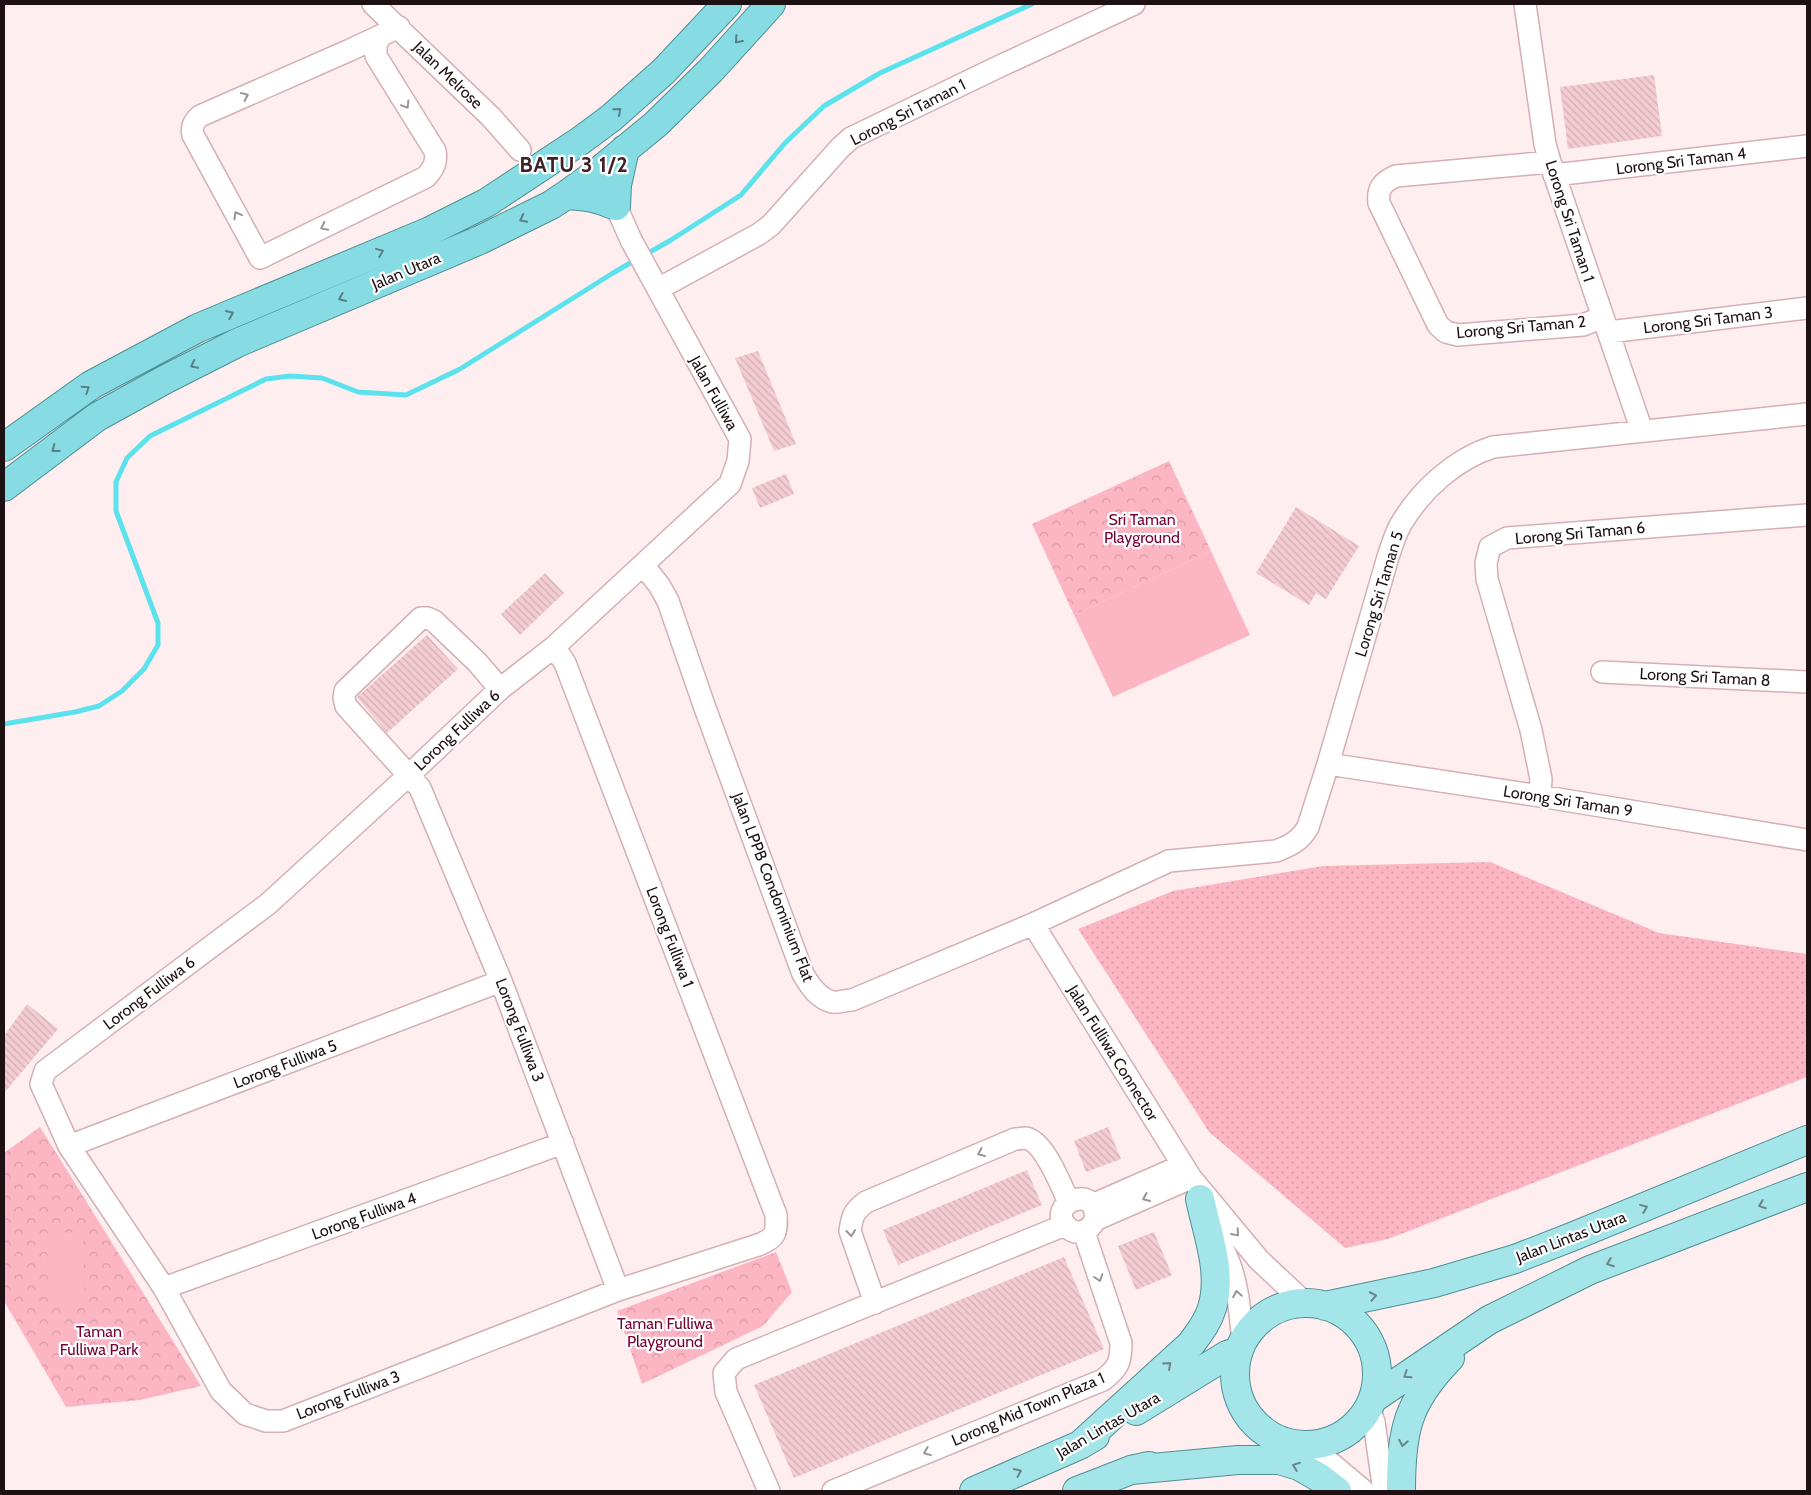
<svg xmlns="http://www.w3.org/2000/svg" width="1811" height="1495" font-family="Cabin,sans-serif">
  <defs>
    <pattern id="grass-dots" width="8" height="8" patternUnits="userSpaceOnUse" patternTransform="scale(1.25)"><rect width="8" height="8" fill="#fcb5c3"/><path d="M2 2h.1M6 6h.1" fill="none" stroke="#d89ba7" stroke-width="1.8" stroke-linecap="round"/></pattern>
    <pattern id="park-crowns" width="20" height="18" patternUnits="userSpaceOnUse" patternTransform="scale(1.25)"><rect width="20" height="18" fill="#fcb5c3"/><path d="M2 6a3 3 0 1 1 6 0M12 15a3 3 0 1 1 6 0" fill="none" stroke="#d89ba7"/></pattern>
    <pattern id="building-back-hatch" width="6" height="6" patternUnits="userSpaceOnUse" patternTransform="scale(1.25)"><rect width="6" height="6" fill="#f4ccd3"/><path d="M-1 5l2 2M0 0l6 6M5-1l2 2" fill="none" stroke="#d1aeb4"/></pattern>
  </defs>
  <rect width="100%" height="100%" fill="#feeef0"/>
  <path fill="url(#grass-dots)" d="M1490,862L1659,933L1807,954V1077L1388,1239L1345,1248L1209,1132L1078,929L1173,891L1323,866Z"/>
  <path fill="url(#park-crowns)" d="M1169,461L1211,551L1074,615L1032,524Z
    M40,1127L201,1386L140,1400L66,1407L4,1301V1153Z
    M776,1252L792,1292L763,1326L642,1384L617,1311Z"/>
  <path fill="#fcb5c3" d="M1211,551L1250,635L1113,697L1074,615Z
    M83,1232L85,1301L49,1302L47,1233Z"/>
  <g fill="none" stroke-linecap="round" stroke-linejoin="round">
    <path stroke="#5be2ec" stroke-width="5" d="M645,255L671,240L741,195L785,143L824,106L880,73L1032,4
      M4,724L75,712L99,706L122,691L144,669L158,645V623L116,511V482L127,458L150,436L266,379L290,376L322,378L358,392L406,395L460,369L613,273L637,259"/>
  </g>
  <path fill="url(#building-back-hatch)" d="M1654,75L1662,136L1568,149L1560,87Z
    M758,351L796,444L774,451L735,358Z
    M786,474L794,494L760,508L752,488Z
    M1296,507L1359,546L1326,599L1316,593L1309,605L1256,573Z
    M545,573L564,593L520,635L501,614Z
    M427,635L458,669L387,733L357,697Z
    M27,1004L58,1029L4,1093V1036Z
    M1108,1127L1121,1159L1086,1172L1074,1141Z
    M1027,1170L1042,1205L898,1265L883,1230Z
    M1154,1232L1172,1275L1136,1290L1118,1246Z
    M1064,1257L1104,1349L794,1478L754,1385Z"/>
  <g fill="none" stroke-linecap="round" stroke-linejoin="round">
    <g stroke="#d4afb5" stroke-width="24">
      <path id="minor" d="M373,4L491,117L520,150
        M1525,4L1545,144L1550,162L1642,431
        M381,36L376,44V56L435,151C437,162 434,168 426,177L260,258L193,135C191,127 193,122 200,116L350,50L399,27
        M1550,162L1396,176C1383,182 1377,188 1379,203L1438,325L1446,332L1458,335L1583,325L1603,317
        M1554,175L1807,146
        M658,289L759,234L771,225L840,148L851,138L998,67L1134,4
        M1609,332L1807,308
        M643,565L659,585L668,601L705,708L803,974C810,986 818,998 832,1002C838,1003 846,1000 852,1000L1033,924L1169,861L1276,851C1290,846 1301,840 1308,827L1328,764L1388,557C1392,546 1395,534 1401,524C1421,490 1455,459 1493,447L1807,414
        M554,647L565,663L776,1215C777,1233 776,1238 758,1245L618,1290L283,1421H266L245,1414L221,1391L164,1288L69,1146L41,1084L45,1071L268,904L409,775L500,689L554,647L730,484L738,461L740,439L631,240L616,206L606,193
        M1602,672L1807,682
        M500,689L477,662L434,621L427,618H421L345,691L344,698L346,706L420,788L501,981L618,1290
        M1328,764L1540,796L1807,840
        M1540,796L1541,779L1531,730L1487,579L1486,563L1490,547L1507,538L1807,515
        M1033,924L1191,1178L1259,1260L1305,1303
        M69,1146L501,981
        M1092,1205L1181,1166
        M1095,1220C1099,1181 1044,1204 1067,1227C1077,1237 1090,1231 1095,1220L1191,1178
        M1215,1232C1220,1243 1226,1254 1230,1265C1239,1290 1240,1316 1243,1342
        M164,1288L563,1143
        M875,1303L850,1231C852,1216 854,1211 866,1202L1015,1139C1018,1139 1023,1138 1026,1138C1045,1142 1061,1186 1069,1202
        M1369,1408L1374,1422L1384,1491
        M1303,1445L1315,1450L1364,1491
        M769,1491L726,1392L724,1373L736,1359L1065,1225
        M833,1491L1103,1380C1118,1368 1121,1363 1121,1343L1084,1232"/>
    </g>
    <g stroke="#4d8f95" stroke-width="30">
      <path id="primary" d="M1235 1374a71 71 0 1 1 142 0a71 71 0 1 1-142 0Z
        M1325,1306L1434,1283L1515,1259L1574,1236L1807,1140
        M1374,1398L1489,1320L1590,1270L1807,1187
        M1136,1411L1227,1355L1239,1351
        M1080,1445L1191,1344C1199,1333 1208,1322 1212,1308C1223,1273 1207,1233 1200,1199
        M1131,1470L1238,1460H1279L1299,1466L1320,1478L1337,1491
        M974,1491L1080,1445L1095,1436
        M1077,1491L1131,1470L1149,1466
        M1401,1491C1401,1431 1407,1402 1450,1358"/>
    </g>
    <g stroke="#4d8f95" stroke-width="30">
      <path id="trunk" d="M566,195C584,196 599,198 616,206L617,185L625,149
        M4,447L91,385L198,328L430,231L486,203L580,141L611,118L664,71L727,4
        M4,487L97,417L166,379L237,343L480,240L551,205L566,195L594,175L656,124L711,70L771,4"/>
    </g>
    <use href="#minor" stroke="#fff" stroke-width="21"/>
    <use href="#primary" stroke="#a4e5e9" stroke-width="28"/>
    <use href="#trunk" stroke="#86dce2" stroke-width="28"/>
  </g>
  <defs><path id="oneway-chevron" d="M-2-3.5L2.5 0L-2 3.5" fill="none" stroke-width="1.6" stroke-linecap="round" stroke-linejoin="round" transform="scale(1.25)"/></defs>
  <g stroke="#578185">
    <use href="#oneway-chevron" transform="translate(738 40) rotate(132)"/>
    <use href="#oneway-chevron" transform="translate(618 111) rotate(-41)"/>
    <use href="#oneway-chevron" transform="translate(523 219) rotate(153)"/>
    <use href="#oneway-chevron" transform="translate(380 252) rotate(-22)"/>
    <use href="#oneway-chevron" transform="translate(342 298) rotate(157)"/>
    <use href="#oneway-chevron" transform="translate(230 314) rotate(-23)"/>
    <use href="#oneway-chevron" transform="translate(194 365) rotate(153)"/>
    <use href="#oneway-chevron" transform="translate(86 389) rotate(-34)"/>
    <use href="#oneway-chevron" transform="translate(55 449) rotate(143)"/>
  </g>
  <g stroke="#9a9495">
    <use href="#oneway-chevron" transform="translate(245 96) rotate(-24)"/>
    <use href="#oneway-chevron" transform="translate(406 105) rotate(58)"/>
    <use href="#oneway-chevron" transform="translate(237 215) rotate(-119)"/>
    <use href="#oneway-chevron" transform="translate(324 227) rotate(154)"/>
    <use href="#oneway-chevron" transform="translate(981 1153) rotate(157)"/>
    <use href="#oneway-chevron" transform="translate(1146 1198) rotate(156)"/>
    <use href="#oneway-chevron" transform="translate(851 1233) rotate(84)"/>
    <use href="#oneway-chevron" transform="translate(1236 1233) rotate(49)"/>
    <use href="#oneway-chevron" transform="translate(1099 1278) rotate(72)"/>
    <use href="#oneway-chevron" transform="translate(1237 1294) rotate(-100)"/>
    <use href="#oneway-chevron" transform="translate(927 1452) rotate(158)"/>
  </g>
  <g stroke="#688689">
    <use href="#oneway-chevron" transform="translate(1762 1205) rotate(159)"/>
    <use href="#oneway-chevron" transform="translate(1644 1208) rotate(-22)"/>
    <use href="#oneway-chevron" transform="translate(1610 1263) rotate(159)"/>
    <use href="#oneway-chevron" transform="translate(1373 1296) rotate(-12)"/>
    <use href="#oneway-chevron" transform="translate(1168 1365) rotate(-42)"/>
    <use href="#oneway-chevron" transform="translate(1407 1375) rotate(146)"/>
    <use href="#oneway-chevron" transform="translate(1403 1443) rotate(100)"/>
    <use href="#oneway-chevron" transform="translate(1296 1466) rotate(-159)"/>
    <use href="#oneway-chevron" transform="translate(1018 1472) rotate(-24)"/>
  </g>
  <g text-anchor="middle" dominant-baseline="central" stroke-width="4.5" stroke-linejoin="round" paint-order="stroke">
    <g font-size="16" fill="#1e1113" stroke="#fff">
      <text transform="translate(448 75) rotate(44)">Jalan Melrose</text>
      <text transform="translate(908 112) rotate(-27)">Lorong Sri Taman 1</text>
      <text transform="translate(1681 161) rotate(-7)">Lorong Sri Taman 4</text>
      <text transform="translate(1570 221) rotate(72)">Lorong Sri Taman 1</text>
      <text transform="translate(406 271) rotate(-23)">Jalan Utara</text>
      <text transform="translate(1708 320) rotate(-7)">Lorong Sri Taman 3</text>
      <text transform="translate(1521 327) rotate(-5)">Lorong Sri Taman 2</text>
      <text transform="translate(714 393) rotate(61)">Jalan Fulliwa</text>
      <text transform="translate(1580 533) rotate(-5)">Lorong Sri Taman 6</text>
      <text transform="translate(1379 594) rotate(-73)">Lorong Sri Taman 5</text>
      <text transform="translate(1705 677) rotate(3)">Lorong Sri Taman 8</text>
      <text transform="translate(457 730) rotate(-43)">Lorong Fulliwa 6</text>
      <text transform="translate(1568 801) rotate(9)">Lorong Sri Taman 9</text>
      <text transform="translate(773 887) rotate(69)">Jalan LPPB Condominium Flat</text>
      <text transform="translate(670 937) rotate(69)">Lorong Fulliwa 1</text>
      <text transform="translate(149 993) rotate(-37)">Lorong Fulliwa 6</text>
      <text transform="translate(520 1030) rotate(69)">Lorong Fulliwa 3</text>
      <text transform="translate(1113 1053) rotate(58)">Jalan Fulliwa Connector</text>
      <text transform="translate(285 1064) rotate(-21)">Lorong Fulliwa 5</text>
      <text transform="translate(364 1216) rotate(-20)">Lorong Fulliwa 4</text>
      <text transform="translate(1571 1237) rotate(-21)">Jalan Lintas Utara</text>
      <text transform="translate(348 1395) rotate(-21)">Lorong Fulliwa 3</text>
      <text transform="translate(1028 1409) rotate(-23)">Lorong Mid Town Plaza 1</text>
      <text transform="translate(1108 1425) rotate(-30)">Jalan Lintas Utara</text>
    </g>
    <g font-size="16" fill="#770132" stroke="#fff">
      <text x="1142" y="519">Sri Taman<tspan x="1142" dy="18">Playground</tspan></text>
      <text x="665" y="1323">Taman Fulliwa<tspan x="665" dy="18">Playground</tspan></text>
      <text x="99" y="1331">Taman<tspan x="99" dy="18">Fulliwa Park</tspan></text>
    </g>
    <g font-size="21" font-weight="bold" letter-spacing="1" fill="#3d2127" stroke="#fff">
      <text x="574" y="164">BATU 3 1/2</text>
    </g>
  </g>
  <rect width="1811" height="1495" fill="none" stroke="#1e1113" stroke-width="10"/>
</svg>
